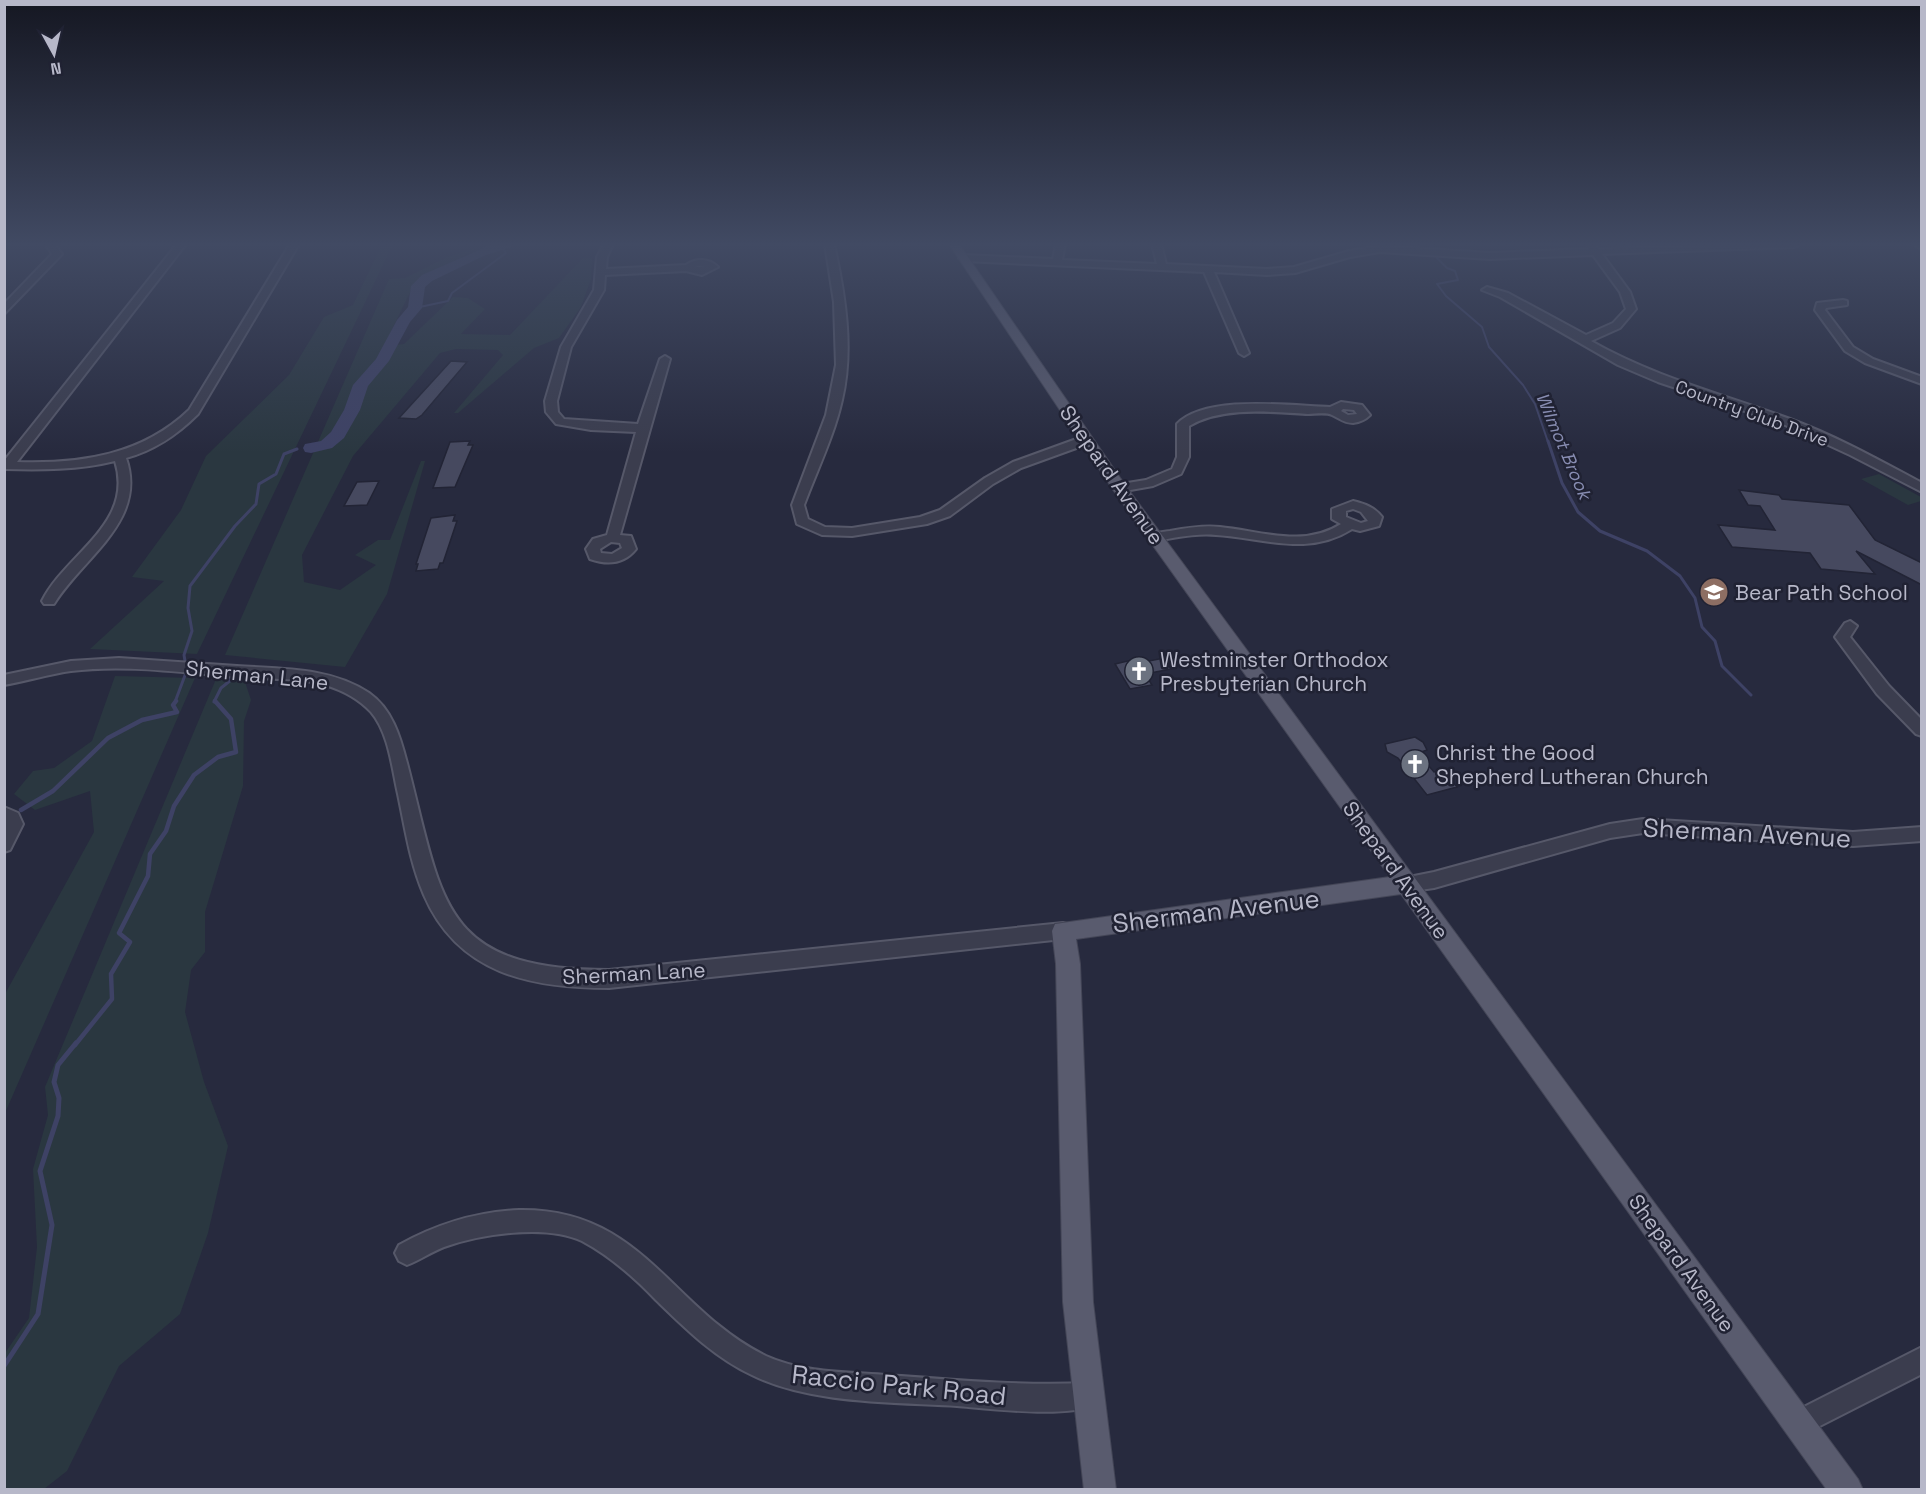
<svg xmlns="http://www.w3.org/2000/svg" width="1926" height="1494" font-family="'Space Grotesk',sans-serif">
  <rect width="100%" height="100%" fill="#272a3e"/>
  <path fill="#2a3740" d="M382,244H393L197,654L90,649L164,581L132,577L181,510L206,456L289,375L324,317L353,305Z
    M479,247L413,286L384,346L404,344L453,297L468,298L485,309L461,334L510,335L583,258H592L591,279L581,307L559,338L534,348L458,413H454L503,355L498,350L456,349L440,353L353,456L302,555L304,582L340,590L376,565L355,555L378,540H390L421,461H425L387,594L345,667L225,655L389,279L405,278L447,257Z
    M1879,474L1921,497V501L1908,505L1861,479Z
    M115,676L195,678L5,1113V994L94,832L90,791L35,810L14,794L33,771L54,768L92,741Z
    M216,679L245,682L251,700L244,721L243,786L205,912V952L191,970L185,1012L204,1082L228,1146L208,1233L180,1314L119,1366L67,1471L44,1489H5V1353L29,1318L37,1247L33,1169L48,1115L45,1087Z"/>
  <path fill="#3e4265" d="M489,244H520L449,267Z"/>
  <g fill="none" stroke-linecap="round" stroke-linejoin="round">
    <path stroke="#3e4265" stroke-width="2" d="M1430,244L1432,247
      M1437,258L1447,268L1455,271L1458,280L1437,284L1446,296L1482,327L1489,347L1523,385L1535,404L1548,442
      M415,308L448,301L452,293L506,253L503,248"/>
    <path stroke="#3e4265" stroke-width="3" d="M1548,441L1562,483L1578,512L1600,531L1647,551L1680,576L1695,598L1702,627L1715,641L1722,666L1751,695
      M186,667L184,655L192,631L188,608L190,586L235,526L256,504L259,484L276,474L284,454L297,449
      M175,702L187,670
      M214,702L221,688L231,680L229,672"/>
    <path stroke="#3e4265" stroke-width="4.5" d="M21,810L53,791L108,738L142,720L177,712L173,705L176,701
      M75,1045L112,999L111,974L130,942L119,933L148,876L150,854L166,831L174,806L194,775L218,757L236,752L231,719L215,701"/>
    <path stroke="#3e4265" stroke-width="5" d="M4,1366L38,1314L52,1225L40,1171L58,1116L59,1098L54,1082L58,1065L76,1043"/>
    <path fill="#3e4265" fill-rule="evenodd" d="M493,244H508L432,281L425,287L422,308L410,322L389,361L368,386L360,410L344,438L332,448L311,453L305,452L303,448L305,444L321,441L331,432L344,410L353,385L376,359L397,320L408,307L411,286L422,275Z"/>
  </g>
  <path fill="#46495f" stroke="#222435" stroke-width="1.5" d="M451,361L467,362L422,415L416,419L399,418Z
    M470,441L468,445H473L455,487L433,488L450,442Z
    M379,481L367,505L344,506L357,482Z
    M1739,490L1779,495L1782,499L1849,505L1875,540L1922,563V585L1856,551L1875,574L1821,569L1810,553L1732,547L1718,525L1775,530L1760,506L1748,505Z
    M455,515L453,521H457L443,563H440L438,569L416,571L418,564H416L431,518Z
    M1164,658L1171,669L1145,674L1152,685L1130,689L1115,664L1136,659L1139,663Z
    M1415,737L1423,742L1427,750L1418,753L1434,772L1443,770L1457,787L1427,795L1398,758L1387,752L1385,744Z"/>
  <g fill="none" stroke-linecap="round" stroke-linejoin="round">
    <g stroke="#565869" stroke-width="4">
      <path id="minor" d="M46,244H54L62,254L4,314V304L52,254Z
        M177,244H186L17,462C81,464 142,455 189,410L290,244H299L198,414C177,435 155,450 126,458C148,521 83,557 54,604H44L42,601C66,553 135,524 115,461C79,470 41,470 4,469V461Z
        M604,244H613L607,257L606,269L686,265C696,258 709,258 718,267L702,275L686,271L605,275L604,290L571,347L557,401L558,412L564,419L638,424L660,359L665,356L670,359L620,535L631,536L636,549C624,564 607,565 590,559L586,549L593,539L607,535L636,432L591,430L556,424L546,412L545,401L561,347L594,290L597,257ZM698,266H706L695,267ZM611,542L620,543L622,548L612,554L601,553L600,549Z
        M825,244H834C845,294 854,349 842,400C834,436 817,470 804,505L808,519L825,527L852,528L920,517L940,510L985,478L1013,462L1082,437H1090V443L1021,468L993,484L950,516L927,524L852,536L822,535L797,524L792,505L826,415L836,365L834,302Z
        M1056,244H1065L1062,260L1157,264L1152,244H1161L1166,264L1267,269L1294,267L1349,251L1380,246L1490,253L1589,249L1586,244H1594L1598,249L1799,244L1795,247L1602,254L1630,292L1636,309L1620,328L1591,341C1654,377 1722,394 1790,419C1836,436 1879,460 1922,483V492L1850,455L1783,424L1658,382L1618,365L1500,297L1482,290L1487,287L1508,293L1586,335L1613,323L1626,309L1620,292L1593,255L1490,259L1380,252L1350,257L1295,273L1267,275L1214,272L1249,353L1244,356L1239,353L1204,272L964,261L959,258L964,255L1053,259Z
        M1912,244H1922V249Z
        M1843,300L1847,301V305L1826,308L1825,310L1853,347L1873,359L1922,377V384L1865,363L1845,351L1815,310L1817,303Z
        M1341,402L1362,405L1370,415C1365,420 1360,422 1353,423C1344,423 1339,418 1332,415C1326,412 1315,414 1308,414C1270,412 1223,406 1189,426V457L1181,474L1153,486L1119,492L1113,488L1115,485L1146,480L1172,469L1177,457V424C1206,394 1292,406 1330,407ZM1343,409L1354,410L1357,414L1348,415L1341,411Z
        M1353,501C1365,504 1374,507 1382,517L1379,526L1360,531L1352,529C1308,557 1264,538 1216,535C1195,533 1175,538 1155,541L1148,537C1154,532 1162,532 1170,531C1186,528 1203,525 1220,527C1261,531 1303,548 1341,524L1332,519V509ZM1353,509L1361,512L1368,521L1361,523L1346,517V511Z
        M1850,621L1857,626L1850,637L1889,686L1922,720V736L1916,734L1877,694L1835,637L1845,623Z
        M119,658C158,661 198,663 237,666C280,669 331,667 369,693C392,709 400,736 407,763C443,901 439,970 609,970L1063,923L1070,925L1073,931L1070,937L1063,939L609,988C531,988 458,974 424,895C410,863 405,827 398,794C392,768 389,733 371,712C359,699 342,690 325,685C298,678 267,679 239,677C184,673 126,664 71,671C49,674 27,681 4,685V675L71,661Z
        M4,807L18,813L23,824L10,850L4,852Z
        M1643,819L1853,832L1922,827V841L1853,846L1643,833L1610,838L1434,888L1406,892L1399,889L1397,884L1399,879L1434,872L1610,824Z
        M519,1210C643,1208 670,1309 766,1356C803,1373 848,1372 887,1375C954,1380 1020,1386 1087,1383L1096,1387L1100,1396L1096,1405C1065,1418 992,1409 957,1406C892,1402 810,1404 752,1375C714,1357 686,1329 656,1300C634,1277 610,1256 582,1241C546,1224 480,1234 444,1247C431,1252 420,1260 407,1265L399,1261L395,1253L399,1245C437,1224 475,1212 519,1210Z
        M1922,1347V1374L1808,1432L1799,1436L1790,1432L1786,1423L1790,1414Z"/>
    </g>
    <g stroke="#444657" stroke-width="2">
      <path id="major" d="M949,244H959L1125,485L1858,1479L1863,1490H1827L1401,894L1076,939L1080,964L1093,1302L1116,1490H1084L1063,1302L1056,964L1052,931L1055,924L1390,877L1114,491Z"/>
    </g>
    <use href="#minor" fill="#3b3d4e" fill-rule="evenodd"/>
    <use href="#major" fill="#595b6e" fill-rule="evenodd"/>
  </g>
  <linearGradient id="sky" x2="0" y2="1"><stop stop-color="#151722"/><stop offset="0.54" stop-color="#414a63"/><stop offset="1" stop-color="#414a63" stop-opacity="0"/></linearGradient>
  <rect width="1926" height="453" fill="url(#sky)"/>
  <defs>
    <g id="school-disc" transform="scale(1.5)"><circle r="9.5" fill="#8d6e63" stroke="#202233"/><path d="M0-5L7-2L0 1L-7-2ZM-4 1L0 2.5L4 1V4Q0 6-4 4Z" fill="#fff"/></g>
    <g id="church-disc" transform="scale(1.5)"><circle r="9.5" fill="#6b7280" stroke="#202233"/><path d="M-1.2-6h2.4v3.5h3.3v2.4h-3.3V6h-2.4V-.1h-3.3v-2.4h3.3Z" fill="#fff"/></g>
  </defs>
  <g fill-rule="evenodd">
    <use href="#school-disc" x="1714" y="592"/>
    <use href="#church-disc" x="1139" y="671"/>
    <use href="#church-disc" x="1415" y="764"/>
  </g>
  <g text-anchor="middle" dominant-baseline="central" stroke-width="5" stroke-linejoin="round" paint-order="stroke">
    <g font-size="18" fill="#b7b8c9" stroke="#202233">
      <text transform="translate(1752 413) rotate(20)">Country Club Drive</text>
    </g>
    <g font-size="18" font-style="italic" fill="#888db2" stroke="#202233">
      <text transform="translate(1564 446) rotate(67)">Wilmot Brook</text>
    </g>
    <g font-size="21" fill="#b7b8c9" stroke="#202233">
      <text transform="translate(1112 475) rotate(55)">Shepard Avenue</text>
      <text transform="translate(257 675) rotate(6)">Sherman Lane</text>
      <text transform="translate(1396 870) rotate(54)">Shepard Avenue</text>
      <text transform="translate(634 973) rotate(-3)">Sherman Lane</text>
      <text transform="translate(1682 1263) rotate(54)">Shepard Avenue</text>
    </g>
    <g font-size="21" fill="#b7b8c9" stroke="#202233" text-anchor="start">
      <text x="1735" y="592">Bear Path School</text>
      <text x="1160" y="659">Westminster Orthodox<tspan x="1160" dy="24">Presbyterian Church</tspan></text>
      <text x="1436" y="752">Christ the Good<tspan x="1436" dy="24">Shepherd Lutheran Church</tspan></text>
    </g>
    <g font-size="26" fill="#b7b8c9" stroke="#202233">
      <text transform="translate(1747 833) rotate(3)">Sherman Avenue</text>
      <text transform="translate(1216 911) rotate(-7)">Sherman Avenue</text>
      <text transform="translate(899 1385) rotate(6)">Raccio Park Road</text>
    </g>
  </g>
  <rect width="1926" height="1494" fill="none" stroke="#b7b8c9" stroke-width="12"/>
  <g transform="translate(54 54) rotate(172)" stroke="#202233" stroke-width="4.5" paint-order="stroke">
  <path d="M0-4.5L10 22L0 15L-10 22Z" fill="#b7b8c9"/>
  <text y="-9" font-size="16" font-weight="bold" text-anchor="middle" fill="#b7b8c9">N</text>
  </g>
</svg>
